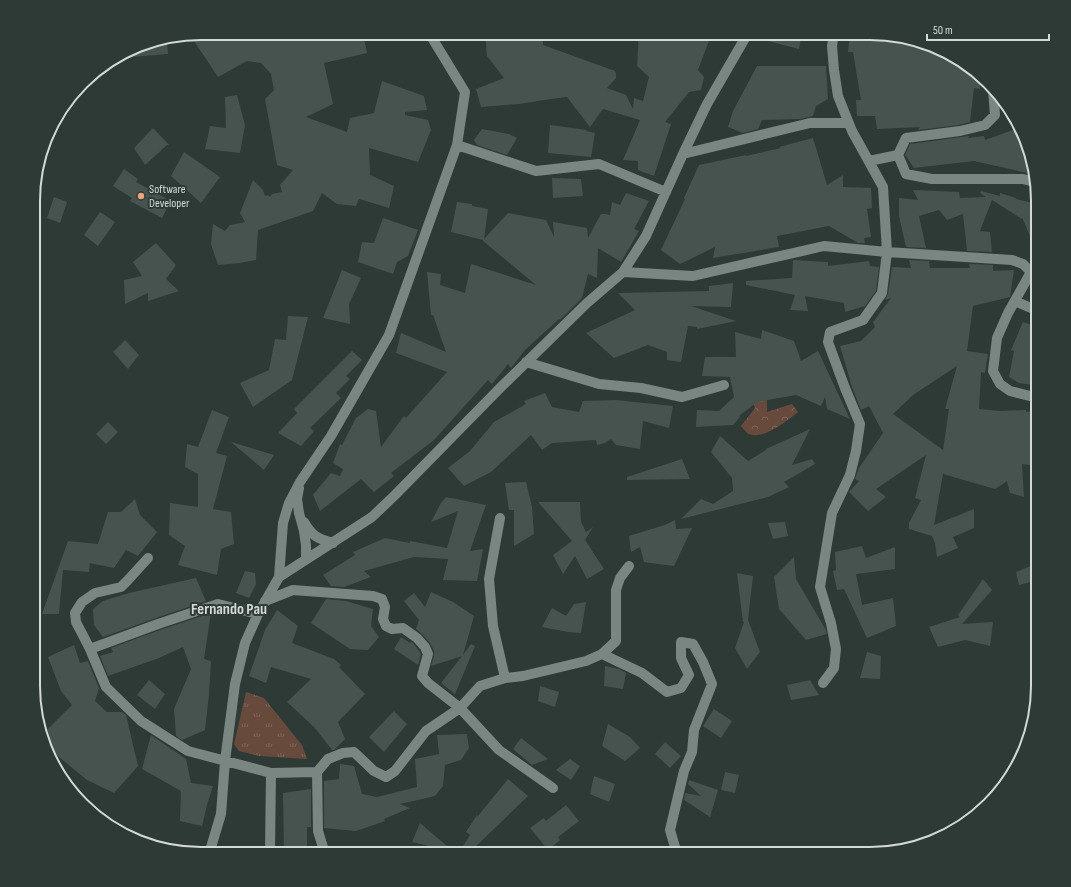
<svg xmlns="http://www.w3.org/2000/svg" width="1071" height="887" font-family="'Sofia Sans Condensed',sans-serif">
  <defs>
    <pattern id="grass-tufts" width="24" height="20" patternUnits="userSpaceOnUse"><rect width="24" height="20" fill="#684a3c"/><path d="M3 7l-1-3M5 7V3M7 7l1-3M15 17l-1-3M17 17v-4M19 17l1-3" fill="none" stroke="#7d6457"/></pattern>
    <pattern id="forest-crowns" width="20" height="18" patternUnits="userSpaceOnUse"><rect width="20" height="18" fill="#684a3c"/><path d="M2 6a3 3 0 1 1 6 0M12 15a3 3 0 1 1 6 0" fill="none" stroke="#7d6457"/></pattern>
  </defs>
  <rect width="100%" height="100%" fill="#2e3a36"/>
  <path fill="url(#grass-tufts)" d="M246,692L264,698L302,745L307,759L259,756L239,751L234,744Z"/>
  <path fill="url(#forest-crowns)" d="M755,389L767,400V412L792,404L798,412C787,421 761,442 747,433C745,431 743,428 741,426L755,408L749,394Z"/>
  <path fill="#47534f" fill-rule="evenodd" d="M201,33H218L222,40L237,33H363L367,53L324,63L333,104L306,117L347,132L350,118L374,113L382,81L424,96L427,110L405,112V115L428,120L431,130L418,162L369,148L370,175L394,186L389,208L359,199L356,206L337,204L322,193L313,211L258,230L256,260L239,263L218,265L211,244L213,224L225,231L230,225L245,222L240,213L253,180L263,190L265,196L268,195L270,197L272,194L282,192L280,185L293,170L277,165L265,99L274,90L271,74L261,63L247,61L218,77L190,35Z
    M485,33H543V45L615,71L616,74V78L607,88L626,95L633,109L634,98L643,101L649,77L637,66L639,33H712L698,70L704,77L701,90L689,92L665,122L671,124L654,176L638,170V161L623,160L640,120L603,109L590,127L567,97L551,99L519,104L481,107L476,89L504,78L487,56Z
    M757,33H802L799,49L756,38Z
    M850,33H880L934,46L980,77V89L974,88L970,122L959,125L918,130L920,127L877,129L875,116H857L856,100H861L853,52H848Z
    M167,39L168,54L119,58L147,42Z
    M757,66H826L828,99L816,106L813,116L800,119L762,120L758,129L743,133L728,127L733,111Z
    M237,95L245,125L240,153L205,149L210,126L226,128L225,97Z
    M550,125L587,130L586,131L595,133L591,157L548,153Z
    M153,128L169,145H167L145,165L134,148Z
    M1019,128L1025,137L1032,174L974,161L914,168L905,155L910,144L969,136L968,138L984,136L985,140Z
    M482,129L509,134L517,138L507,155L477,145L474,140Z
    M813,138L827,185L843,175V187L871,188L872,208L867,209L871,237L864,238L865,243H858L829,226L777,236L779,247L713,258L715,247L680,264L661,250L685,199L684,198L699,165L746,155V156L781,148L779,147Z
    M184,152L220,177L201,203L171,176Z
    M124,169L138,179L136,182L171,201L162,218L130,201L132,198L113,186Z
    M552,178L581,179L583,196L553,198Z
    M913,190L959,192L960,198L986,197L980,193L981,191L1000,196V193L1016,198V199L1038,204V210L1030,236L1022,217V219L992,200L980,231L990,232L992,252L967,251L963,214L947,220L939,210L919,216L926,248L906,247L899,216V198L918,200Z
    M626,193L649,201L634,229L639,231L621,262L598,248L597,278L588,274L582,298L560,320L559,319L525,350L511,368L508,364L492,384L488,380L434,440L391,473L394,476L374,492L361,479L320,511L313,495L331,473L340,476L343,469L333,463L340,444L342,445L356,418L368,409L376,411L381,447L404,416L406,418L447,372L396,353L401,333L446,352L433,315H431L427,272L441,274L440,285L465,293L471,264L536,285L483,241V240L451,232L457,202L472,204V206L488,209L484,239L508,213L546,220L554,237L553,222L587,228L588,238L601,214H606L610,215L612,202L620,205Z
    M54,197L67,202L60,223L47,218Z
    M100,212L115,222L98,246L84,235Z
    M383,218L418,230L408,256L397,262L393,274L358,262L362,242L374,243Z
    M156,243L176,265L166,279L179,291L148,301V293L125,304L124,280L142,276L133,262Z
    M793,260L828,262V266L869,261L870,266L879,267L876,291L865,306L845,312L844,303L805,296L808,311L790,310L795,295L746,285V281L792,278Z
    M909,260L929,261L930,268H970L969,264L993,265V271L1014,270L1010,297L973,306L967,351L988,354L985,373L981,372L979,409L1000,411L1026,410V412L1038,410V466L1022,464L1024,497L1010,493L1007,481L995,489L943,474L934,525L974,509V528L953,537L958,548L937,557L935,543L932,536L909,529V523L921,500L915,498L926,455L876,489L886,497L868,511L849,492L859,481L855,479L859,468L883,433L869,406L861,410L852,387L840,346L861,341L875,327L873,322L891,298L885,300L888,294L892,267L911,268ZM957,366L945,409H949L943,450L893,414L913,395Z
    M342,270L361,278L349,304L350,324L323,318Z
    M733,283L731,307L691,306L736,321L697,329V327L688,326L681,362L667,360V352L648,345L614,358L586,333L635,310L618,293L709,291V286Z
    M288,316L308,317L292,380L253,407L240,383L269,370L275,339L286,340Z
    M1023,322L1038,327V386L1019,383L1009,377L1014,351L1011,350Z
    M762,330L794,341L801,361L818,351L850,419L827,409L825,397L821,406L796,395L757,402L739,416L740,417L733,425L696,427L697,410L719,411L734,397L730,377L702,376L705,357H736L735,332L761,339Z
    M125,340L139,355L128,369L113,352Z
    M352,351L362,360L346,376L350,379L336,393L341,398L310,428L314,431L301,446L278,433L297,413L294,409Z
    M545,393L552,407L579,412L583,401L616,400L673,406L669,428L643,421L640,449L616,445L611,439L605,443L597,445L596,440L552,443L542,450L531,435L491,472L464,486L448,468L470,451L494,422L526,404L524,401Z
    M212,410L229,417L216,453L227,456L213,509L231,512L234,544L221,549L217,575L178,565L185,546L169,535L170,503L198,507V474L185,467L187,444L198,447Z
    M108,422L118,432L106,444L96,434Z
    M810,429L792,465L812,459L815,464L784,482L789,487L768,497L681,519L701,499L713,504L733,491L732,478L711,452L720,436L748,461L766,450V449Z
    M231,442L274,455L264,470Z
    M682,459L690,479L627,480V477Z
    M526,482L532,507L534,534L514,546V510H509L505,483Z
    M446,497L486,505L470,551L483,549L477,581L443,580L448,559L414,557L364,571L371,577L344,587L331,586L323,575L355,555L353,552L385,538L410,543V541L447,548L458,511L431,522L441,503Z
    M135,499L140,515L157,532L138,556L126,550L114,568L90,563L89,572L63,570L59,614H42L68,541L98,544L108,512H121Z
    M538,502H580L581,522L586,532L593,527L585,540L604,569L587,579L575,556L563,574L553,555L572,541Z
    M675,520L676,529L692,528L674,566L658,564L644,562L640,547L631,552L629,536L665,525Z
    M785,522L788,536L773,539L768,523Z
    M862,546L866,558L895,547V569L856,574L862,605L893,598L896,626L867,638L844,589L837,590L833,571L836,570L835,552Z
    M794,557L796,579L826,630L827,634L806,640L779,609L774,577Z
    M1038,563V580L1019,585L1016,572Z
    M245,571L255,573L256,584L249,598L236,593Z
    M737,573L753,576L748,620L760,652L747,669L735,648L744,622H743Z
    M196,578L206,601L156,618L103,637L94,625L93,609L103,601L129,593Z
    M983,579L992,590L962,624L993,622L990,646L965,640L938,647L929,627L960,617L958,615Z
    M431,592L453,602L474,616L463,655L471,644L475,646L455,694L441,683L462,656L431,666L434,656V651L430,643L422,634L416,629L419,620L404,601L414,593L425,607Z
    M326,599L346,601L373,609L371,626L379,637L368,650L350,649L311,623Z
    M586,602L581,633L568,632L542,627L552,608L566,616L574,604Z
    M277,610L298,626L292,643L334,659L341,665L339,667L365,694L338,722L345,739L334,750H332L315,728L287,702L311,679L271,667L266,683L249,676L265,630Z
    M211,613L204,659L211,661L209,694L205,730L182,740L176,736L174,709L191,669L183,647L159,658L108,676L100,656L113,652L111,648L160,630Z
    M401,637L410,643L411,642L413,643L419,651L421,654L418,665L394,649Z
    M74,645L80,663L88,661L99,688L95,701L107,712H122L126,715L138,766L114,793L87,780L47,747L43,734L72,705L61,691L48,657Z
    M867,652L881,656L880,679L860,678Z
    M605,666L619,669L626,673L623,689L604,686Z
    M149,680L165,694L155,709L137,695Z
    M810,680L819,695L791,700L787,685Z
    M540,686L559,692L555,707L538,701Z
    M714,709L732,721L721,738L703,726Z
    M394,711L407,724L384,752L369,737Z
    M608,724L630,737L640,748L625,761L602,746Z
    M467,734L469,748L461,760L445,765L443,786L435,796L400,804L410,808L384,819L385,821L356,831L324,828V781L339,779L340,764L354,766L362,794L377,797L417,787L415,759L439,754L437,735Z
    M151,735L186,759L191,783L213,786L207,805L202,826L180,821L181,791L142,769Z
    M521,738L548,759L532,765L513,749Z
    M665,742L681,756L670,768L655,754Z
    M570,759L580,766L571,780L556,770Z
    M725,772L739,775L735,793L721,790Z
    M594,776L615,784L609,802L590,794Z
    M508,779L528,796L468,854H458L470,835L466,832L477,815L478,816Z
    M689,780L718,790L710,817L684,800L685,793L701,796L688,784Z
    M311,789V827H307V854H284L283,793Z
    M566,805L579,821L558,837L560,840L548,850L530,828L544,818L546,821Z
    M420,823L454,852L412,842Z"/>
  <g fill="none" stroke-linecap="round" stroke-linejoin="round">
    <path stroke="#7a8682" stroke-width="10" d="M429,33L465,92L457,145L536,171L599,164L666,192
      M683,154L810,123H848
      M898,155L906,174L932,179H1023L1034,182
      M898,155L906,138L960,131L985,125L995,115L993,89
      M869,161L898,155
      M623,272L693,276L824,246L887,252L1012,260L1023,264L1031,272L1038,274
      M1031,272L1008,313L997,338L993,371L1000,384L1010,391L1038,398
      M1015,301L1038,311
      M526,362L599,384L641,388L682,397L724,385
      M299,488L297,499L299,513L304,531L306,545V559
      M500,518L489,579L493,626L505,678
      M304,522C313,537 317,538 333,543
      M148,558L128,580L121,587L95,593L82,602L75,613L76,622L90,649L106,687L141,721L188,751L271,773L270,850L269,854
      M279,577L283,523L289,503L300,482L331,436L389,335L457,145
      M265,601L293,590L373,596L382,599L385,607L383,619L386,626L392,629L403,628L417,638L425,647L428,654L422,676L428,683L460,708L499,750L553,788
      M90,649L158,624L218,604L258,614
      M602,654L642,673L667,692L681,688L689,675L681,658V642L693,644L703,662L712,684L694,730L692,752L684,771L670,830L677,854
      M823,683L834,668L836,649L831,623L820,587L832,513L850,475L856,451L860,424L845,388L828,342L830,332L863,320L882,293L887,252L883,187L852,131L838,96L834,70L832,46L834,33
      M271,773L317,772
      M209,854L221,814L225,761L235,684L245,643L258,614L279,577L372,517L395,495L502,386L587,303L623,272L646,236L683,154L707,104L748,33
      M325,854L318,831L317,772L328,759L343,753L354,752L374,771L386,777L395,771L426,731L460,708L480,686L505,678L523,676L586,661L602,654L616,641V590L620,578L629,566"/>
  </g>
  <circle fill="#f1a17c" stroke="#2e3a36" stroke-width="1.5" cx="141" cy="196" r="4"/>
  <g text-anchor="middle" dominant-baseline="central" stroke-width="4" stroke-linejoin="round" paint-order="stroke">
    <g font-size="12" fill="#d2d9d6" stroke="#2e3a36" text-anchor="start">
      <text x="149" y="189">Software<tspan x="149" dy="14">Developer</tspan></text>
    </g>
    <g font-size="16" font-weight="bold" fill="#d2d9d6" stroke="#2e3a36">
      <text x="229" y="609">Fernando Pau</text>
    </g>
  </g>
  <path d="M0 0H1071V887H0ZM201 40H870A161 161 0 0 1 1031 201V686A161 161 0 0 1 870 847H201A161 161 0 0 1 40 686V201A161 161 0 0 1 201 40Z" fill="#2e3a36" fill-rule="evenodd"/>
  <path fill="none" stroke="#d2d9d6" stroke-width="2" d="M201 40H870A161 161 0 0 1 1031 201V686A161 161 0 0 1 870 847H201A161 161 0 0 1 40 686V201A161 161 0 0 1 201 40Z"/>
  <path d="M927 34v6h122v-6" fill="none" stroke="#d2d9d6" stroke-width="2"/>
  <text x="933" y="34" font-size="12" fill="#d2d9d6" stroke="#2e3a36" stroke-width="3" paint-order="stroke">50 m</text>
</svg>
